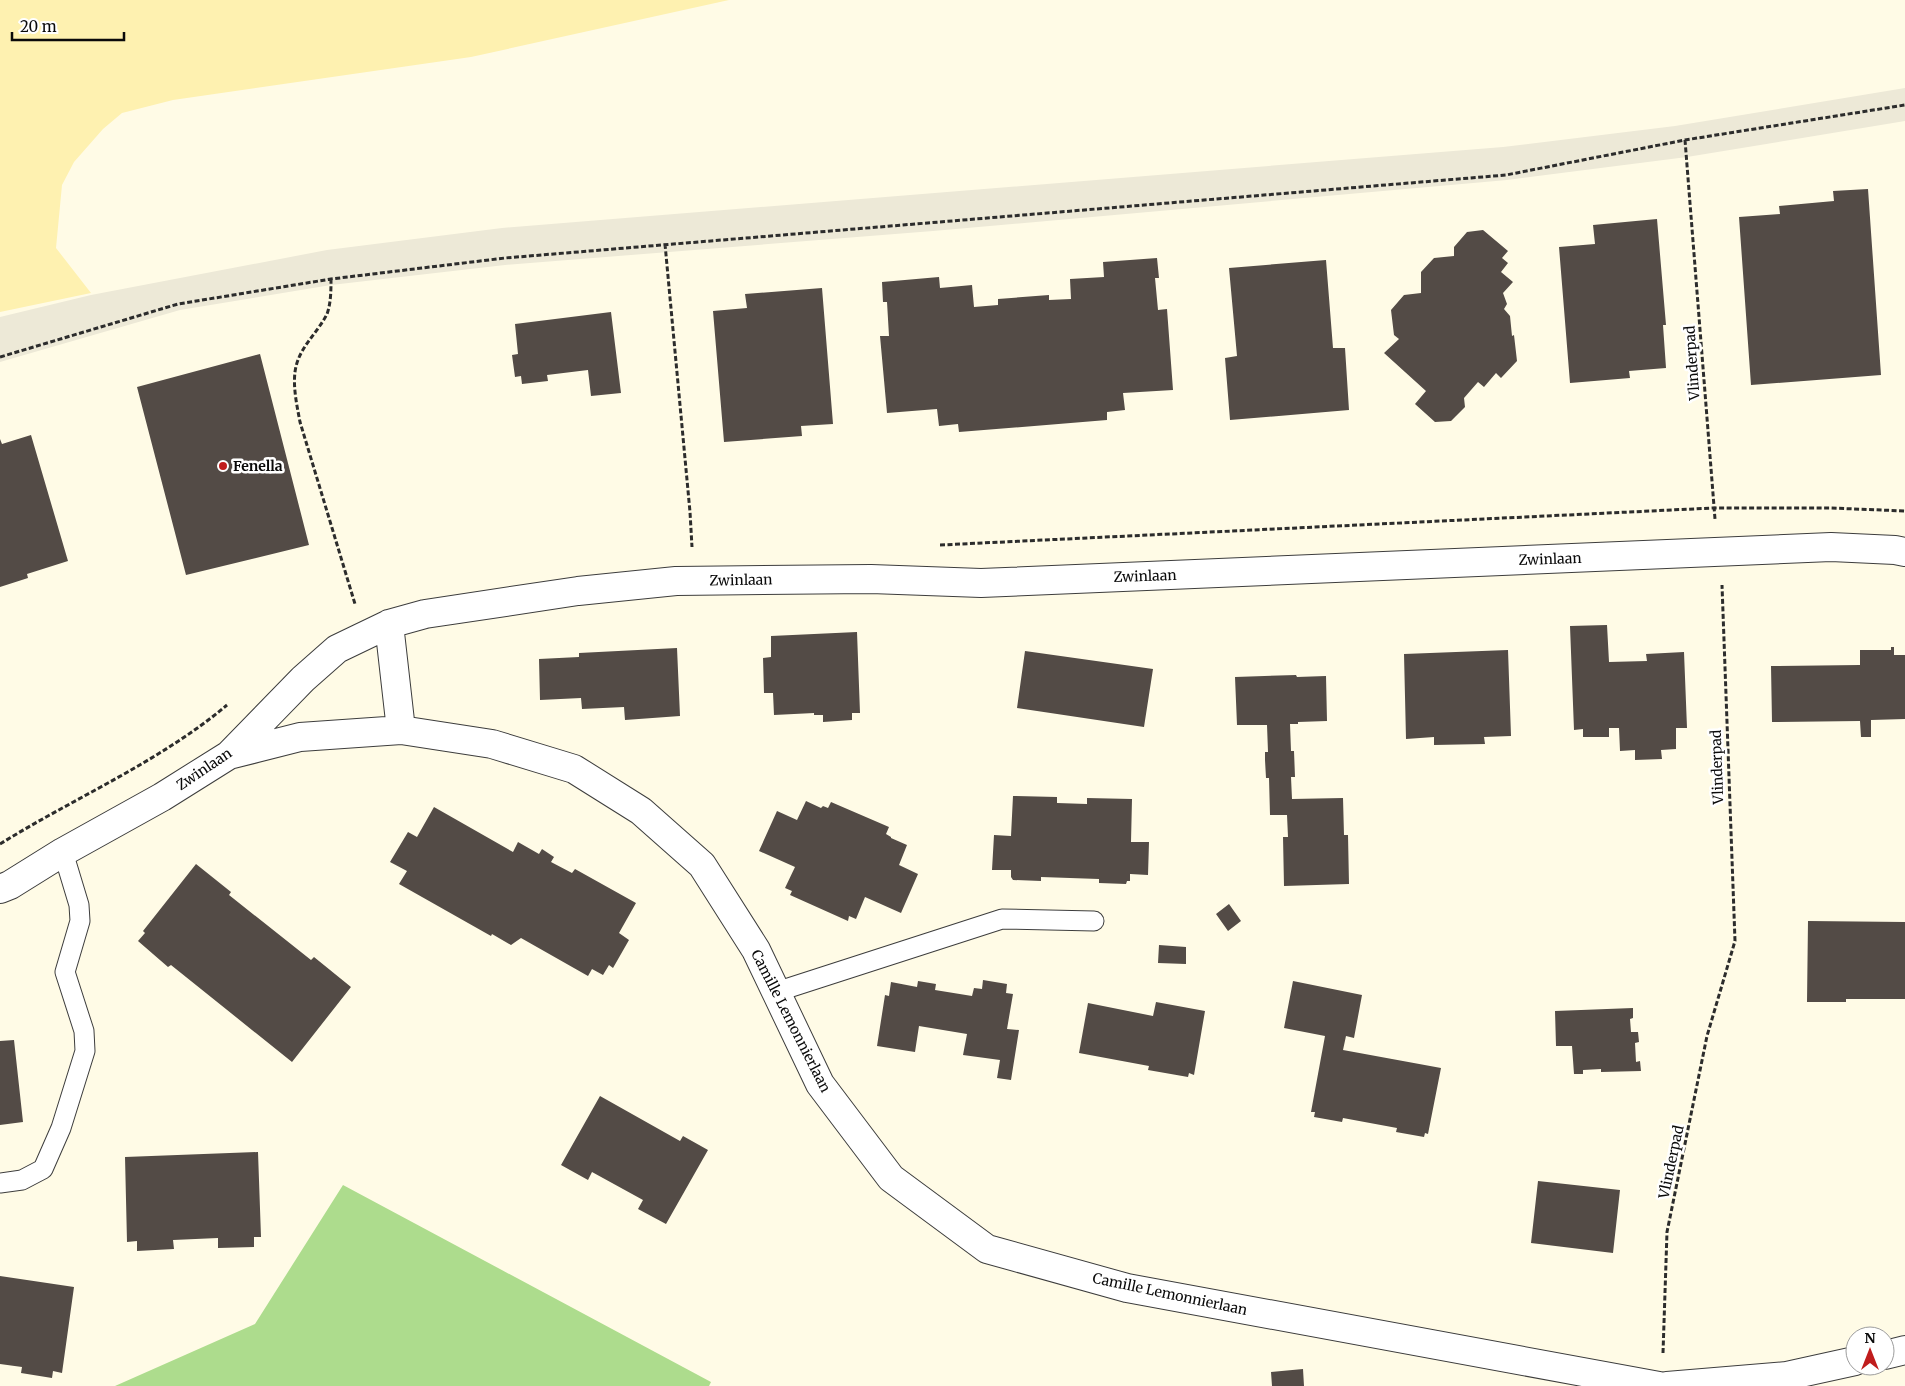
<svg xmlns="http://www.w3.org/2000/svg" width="1905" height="1386" font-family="Merriweather,serif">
  <rect width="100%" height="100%" fill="#fffbe6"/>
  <path fill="#addc8d" d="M343,1185L711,1382L709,1386H115L255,1324Z"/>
  <path fill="#fef1b0" d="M0,0H729L471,57L173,100L122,113L103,129L74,162L62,185L56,248L91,293L0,312Z"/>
  <path fill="#ede9d7" d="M1905,88V121L1687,157L1507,180L933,231L505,265L331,285L180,310L0,362V317L91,295L327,250L502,228L1503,147L1675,126Z"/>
  <path fill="#534b46" d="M1868,189L1881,375L1751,385L1739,217L1780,214L1779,206L1834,201L1833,191Z
    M1657,219L1666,325H1663L1666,368L1629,371L1630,378L1570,383L1559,247L1595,244L1593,225Z
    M1483,230L1508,251L1502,258L1508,263L1501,272L1513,282L1503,293L1507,304L1504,309L1510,316L1512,336L1514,335L1517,361L1501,378L1496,373L1484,387L1478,382L1464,398L1465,407L1451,421L1435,422L1415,404L1426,391L1384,353L1399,339L1394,335L1391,310L1404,295L1421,293V272L1434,258L1454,256V247L1467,232Z
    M1157,258L1159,278H1155L1158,310L1167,309L1173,390L1123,393L1125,410L1107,412V420L959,432L958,424L939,426L937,409L887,413L880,336H889L887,302H883L882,282L939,277L940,288L972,285L974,307L998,305V299L1049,295V300L1071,299L1070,279L1104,277L1103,262Z
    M1326,260L1333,348H1345L1349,410L1230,420L1225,358L1237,356L1229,268Z
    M822,288L833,424L801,426L802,436L724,442L713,311L747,308L745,294Z
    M611,312L621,393L591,396L588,370L547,375L548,381L522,384L521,376L515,377L512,355L518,354L515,324Z
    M260,354L309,545L186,575L137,387Z
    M31,435L68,561L27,574L28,578L0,587V439L2,444Z
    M1607,625L1609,662L1647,661L1646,654L1684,652L1687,728H1676V749L1661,750L1662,759L1635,760V750L1620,751L1619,728H1609V737H1583V729L1574,730L1570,626Z
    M857,632L860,713H852V720L823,722V715H814V713L774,715L773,693H764L763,658L771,657V636Z
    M1891,647H1894V655H1905V719L1871,720V737H1861L1860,721L1772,722L1771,666L1860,665V650H1891Z
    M677,648L680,716L625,720L624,707L582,709L581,698L540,700L539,659L579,657V653Z
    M1508,650L1511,736L1484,737L1485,744L1434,745V737L1406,739L1404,654Z
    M1025,651L1153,669L1144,727L1017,708Z
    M1296,675L1297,677L1326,676L1327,721L1298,722V724H1290L1291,751H1294L1295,777H1291L1292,799L1343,798L1344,835H1348L1349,884L1284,886L1283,837H1288L1287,815H1270L1269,778H1266L1265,760V752H1268L1267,725H1237L1235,677Z
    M1013,796L1057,797V803L1087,804V798L1132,799L1131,842H1149L1148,875L1130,874V881H1127L1126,884L1099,883V879L1041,877V881L1013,880L1011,877V870H992L994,835L1011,836Z
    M806,801L821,808L823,806L828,808L831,802L889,827L886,834L891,837V838L907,845L899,865L918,874L901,913L865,897L856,919L849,916L848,921L790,895L792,891L785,888L795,867L759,851L777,811L797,820Z
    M434,807L513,852L518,842L539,854L542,849L554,857L551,862L572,873L575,869L636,903L619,933L629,940L613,968L609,965L603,975L592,969L588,976L521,938L511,945L492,934L491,936L399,884L407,871L390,862L408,832L417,837Z
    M196,864L231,892L229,895L311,960L314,957L351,987L292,1062L171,965L168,967L138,941L145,933L143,931Z
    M1229,904L1241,921L1228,931L1216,914Z
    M1808,921L1905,922V999H1846V1002H1807Z
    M1159,945L1186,947V964L1158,963Z
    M983,980L1007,984L1006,993L1013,994L1007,1029L1019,1030L1011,1080L997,1078L1000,1060L963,1055L967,1034L919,1026L915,1052L877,1046L885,995L889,996L891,982L917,987L918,981L936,984L935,990L972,996L974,988L982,989Z
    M1293,981L1362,995L1354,1038L1346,1036L1343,1050L1441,1068L1428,1134L1425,1133L1424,1137L1396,1132L1397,1128L1343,1118L1342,1122L1314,1117L1315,1112H1311L1325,1036L1284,1028Z
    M1156,1002L1205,1011L1194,1075L1189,1073L1188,1077L1148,1070L1149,1066L1079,1053L1088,1003L1153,1016Z
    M1633,1008V1018L1630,1019L1631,1032H1638L1639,1042L1635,1043L1636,1062L1640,1061L1641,1071L1601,1072V1069L1583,1070V1074H1574L1572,1046H1556L1555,1011Z
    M14,1040L23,1122L0,1125V1041Z
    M600,1096L680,1141L683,1136L708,1150L666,1224L638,1209L643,1200L592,1172L588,1180L561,1165Z
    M258,1152L261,1237H254V1247L218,1248V1238L173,1240L174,1249L137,1251V1241L127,1242L125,1157Z
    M1538,1181L1620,1190L1613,1253L1531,1243Z
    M0,1276L74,1287L62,1373L53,1371L52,1378L21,1373L22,1367L0,1364Z
    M1303,1369L1304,1386H1272L1271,1372Z"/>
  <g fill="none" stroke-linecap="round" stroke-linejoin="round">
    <g stroke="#3d3d3d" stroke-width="21">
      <path id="lane" d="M776,992L1002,919L1094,921
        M0,1183L22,1180L43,1169L61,1128L85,1051L84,1031L65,972L80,921L79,905L63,852"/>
    </g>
    <g stroke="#3d3d3d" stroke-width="30">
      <path id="street" d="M389,624L401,730
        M229,755L300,737L401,730L492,744L574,769L641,811L702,865L756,950L820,1084L891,1178L987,1249L1127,1288L1659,1386
        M0,889L10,885L63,852L162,797L229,755L303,679L337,649L389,624L425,614L578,591L676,581L871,579L981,583L1831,547L1895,550L1905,552
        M1885,1355L1905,1350
        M1667,1386L1787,1376L1855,1361"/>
    </g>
    <path stroke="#2c2c2c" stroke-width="3" stroke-dasharray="5 2.5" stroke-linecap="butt" d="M1685,140L1715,519
      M665,244L690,512L692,547
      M331,279C331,290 331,303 327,314C317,334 298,348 295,372C293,388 297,406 300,422L355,604
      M0,357L178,304L331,279L505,258L1506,175L1685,140L1905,105
      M940,545L1713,508H1831L1905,511
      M0,844C74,798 161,761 227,705
      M1663,1353L1667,1232L1707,1036L1735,941L1722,585"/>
    <use href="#lane" stroke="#fff" stroke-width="19"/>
    <use href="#street" stroke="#fff" stroke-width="28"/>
  </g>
  <circle fill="#c01c1c" stroke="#fff" stroke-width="2" cx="223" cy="466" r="5"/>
  <g text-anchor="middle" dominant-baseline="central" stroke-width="5" stroke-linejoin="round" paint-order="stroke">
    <g font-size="14" fill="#0a0a0a" stroke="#fff">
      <text transform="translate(1692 363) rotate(-94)">Vlinderpad</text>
      <text transform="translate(1550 559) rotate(-2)">Zwinlaan</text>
      <text transform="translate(1145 576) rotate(-2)">Zwinlaan</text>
      <text transform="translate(741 580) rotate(-1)">Zwinlaan</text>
      <text transform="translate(1717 767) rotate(-92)">Vlinderpad</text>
      <text transform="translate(204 769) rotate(-34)">Zwinlaan</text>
      <text transform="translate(791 1021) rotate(63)">Camille Lemonnierlaan</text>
      <text transform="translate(1671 1162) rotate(-78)">Vlinderpad</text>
      <text transform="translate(1170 1294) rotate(12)">Camille Lemonnierlaan</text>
    </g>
    <g font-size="14" font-weight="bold" fill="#0a0a0a" stroke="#fff" text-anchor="start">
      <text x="233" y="466">Fenella</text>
    </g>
  </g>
  <g transform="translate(1870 1351)"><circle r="24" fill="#ffffff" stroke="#9d9d9d"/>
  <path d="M0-4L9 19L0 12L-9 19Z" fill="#c01c1c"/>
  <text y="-8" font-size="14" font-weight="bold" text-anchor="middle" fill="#0a0a0a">N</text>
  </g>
  <path d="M12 32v8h112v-8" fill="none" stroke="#0a0a0a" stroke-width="2.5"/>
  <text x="20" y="32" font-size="15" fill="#0a0a0a" stroke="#ffffff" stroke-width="4" paint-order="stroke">20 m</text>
</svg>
